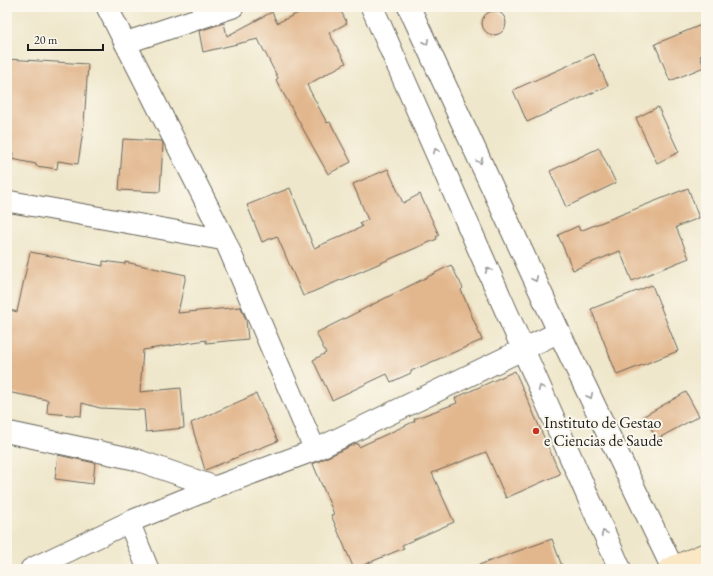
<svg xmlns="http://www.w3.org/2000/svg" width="713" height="576" font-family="'EB Garamond',serif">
  <rect width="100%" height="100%" fill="#fbf7ec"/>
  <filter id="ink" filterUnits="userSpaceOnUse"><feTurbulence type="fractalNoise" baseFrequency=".025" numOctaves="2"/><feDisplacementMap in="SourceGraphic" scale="8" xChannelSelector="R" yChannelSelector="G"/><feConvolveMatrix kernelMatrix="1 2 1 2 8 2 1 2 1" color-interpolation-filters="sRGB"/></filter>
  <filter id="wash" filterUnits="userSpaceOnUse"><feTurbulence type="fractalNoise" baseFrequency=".012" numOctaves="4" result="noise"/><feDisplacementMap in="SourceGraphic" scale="16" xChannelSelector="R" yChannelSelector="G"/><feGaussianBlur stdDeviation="0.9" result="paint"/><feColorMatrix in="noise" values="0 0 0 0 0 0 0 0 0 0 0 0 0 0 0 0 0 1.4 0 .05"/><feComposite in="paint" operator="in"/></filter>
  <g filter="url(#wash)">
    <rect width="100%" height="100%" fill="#efe7cb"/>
    <g id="blocks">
      <path fill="#e2b78e" d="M311,7H339L347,23L329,33L346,63L307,85L327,123L330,122L351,162L328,174L276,80L278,78L258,39L203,52L199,31L224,23L227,36L272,12L277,23Z
        M482 23a12 12 0 1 1 24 0a12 12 0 1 1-24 0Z
        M706,23V54L700,56L704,67L670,81L655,44Z
        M594,54L608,86L527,122L513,90Z
        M7,59L88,64L84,124L78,164L58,161L57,169L36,166V164L12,159L13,153L7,151Z
        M658,107L679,152L657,163L636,118Z
        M123,139L162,141L163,144L160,192L119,190Z
        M599,148L616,183L566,207L550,171Z
        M388,169L403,203L420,194L439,235L436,237L437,239L303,296L277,236L262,242L247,205L290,188L314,248L362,227L360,223L368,220L353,184Z
        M688,188L699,218L676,227L689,258L632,281L620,251L573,270L558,235L578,226L580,231Z
        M30,252L103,266V261L125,264V262L186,275L178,313L241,307L246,320L248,339L206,343V340L143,350L140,392L181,388L184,428L146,432L144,410L100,408L82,403L81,416L47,413L48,400L7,392V309L17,312Z
        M451,265L463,288L461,290L482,340L411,371V373L391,382L387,374L332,400L313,360L326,353L316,333Z
        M652,285L678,351L617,375L591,309Z
        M515,371L560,474L506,498L486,452L432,473L454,522L402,545L404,548L354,569L331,515L334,514L313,464L357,443L359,447L415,421L414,419L457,403L455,398Z
        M686,392L699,416L657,439L644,416Z
        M256,394L278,441L205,470L191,423Z
        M58,455L95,463L93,484L55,479Z
        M552,539L563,569H477L476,566Z"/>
    </g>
  </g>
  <g filter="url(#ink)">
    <use href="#blocks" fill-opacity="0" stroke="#666359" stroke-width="1"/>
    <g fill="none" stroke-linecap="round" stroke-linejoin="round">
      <g stroke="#666359" stroke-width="23">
        <path id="minor" d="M107,7L225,240L315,450
          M125,43L233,7
          M7,201L225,240
          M7,432L134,459L215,487
          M129,522L148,569
          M31,569L129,522L215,487L315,450L559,332"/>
      </g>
      <g stroke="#666359" stroke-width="24">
        <path id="tertiary" d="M372,7L620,569
          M409,7L559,332L673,569"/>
      </g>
      <g stroke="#666359" stroke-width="24">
        <path id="secondary" d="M669,569L706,554"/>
      </g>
      <use href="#minor" stroke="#fff" stroke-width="21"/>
      <use href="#tertiary" stroke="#fff" stroke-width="22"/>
      <use href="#secondary" stroke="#fae7c3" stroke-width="22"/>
    </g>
    <defs><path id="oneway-chevron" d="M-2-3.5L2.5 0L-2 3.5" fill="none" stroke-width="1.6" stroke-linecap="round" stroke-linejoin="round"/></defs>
    <g stroke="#999">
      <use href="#oneway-chevron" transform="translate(426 42) rotate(65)"/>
      <use href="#oneway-chevron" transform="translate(436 151) rotate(-114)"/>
      <use href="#oneway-chevron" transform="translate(480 161) rotate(65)"/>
      <use href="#oneway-chevron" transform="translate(488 270) rotate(-114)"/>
      <use href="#oneway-chevron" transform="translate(535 279) rotate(65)"/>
      <use href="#oneway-chevron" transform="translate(541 388) rotate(-114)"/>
      <use href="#oneway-chevron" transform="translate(590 396) rotate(64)"/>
      <use href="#oneway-chevron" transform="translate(604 533) rotate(-114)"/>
    </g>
  </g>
  <circle fill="#c8321e" stroke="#fbf7ec" stroke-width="1.5" cx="536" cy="431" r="4"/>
  <g text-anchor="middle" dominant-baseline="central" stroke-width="4" stroke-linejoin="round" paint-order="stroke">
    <g font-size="16" fill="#1c1c1c" stroke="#fbf7ec" text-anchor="start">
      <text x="544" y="422">Instituto de Gestao<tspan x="544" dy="18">e Ciencias de Saude</tspan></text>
    </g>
  </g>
  <rect width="713" height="576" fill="none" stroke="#fbf7ec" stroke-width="24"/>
  <path d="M28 44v6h75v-6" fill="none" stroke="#1c1c1c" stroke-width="2"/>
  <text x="34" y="44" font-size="12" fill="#1c1c1c" stroke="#fbf7ec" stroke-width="3" paint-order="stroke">20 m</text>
</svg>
